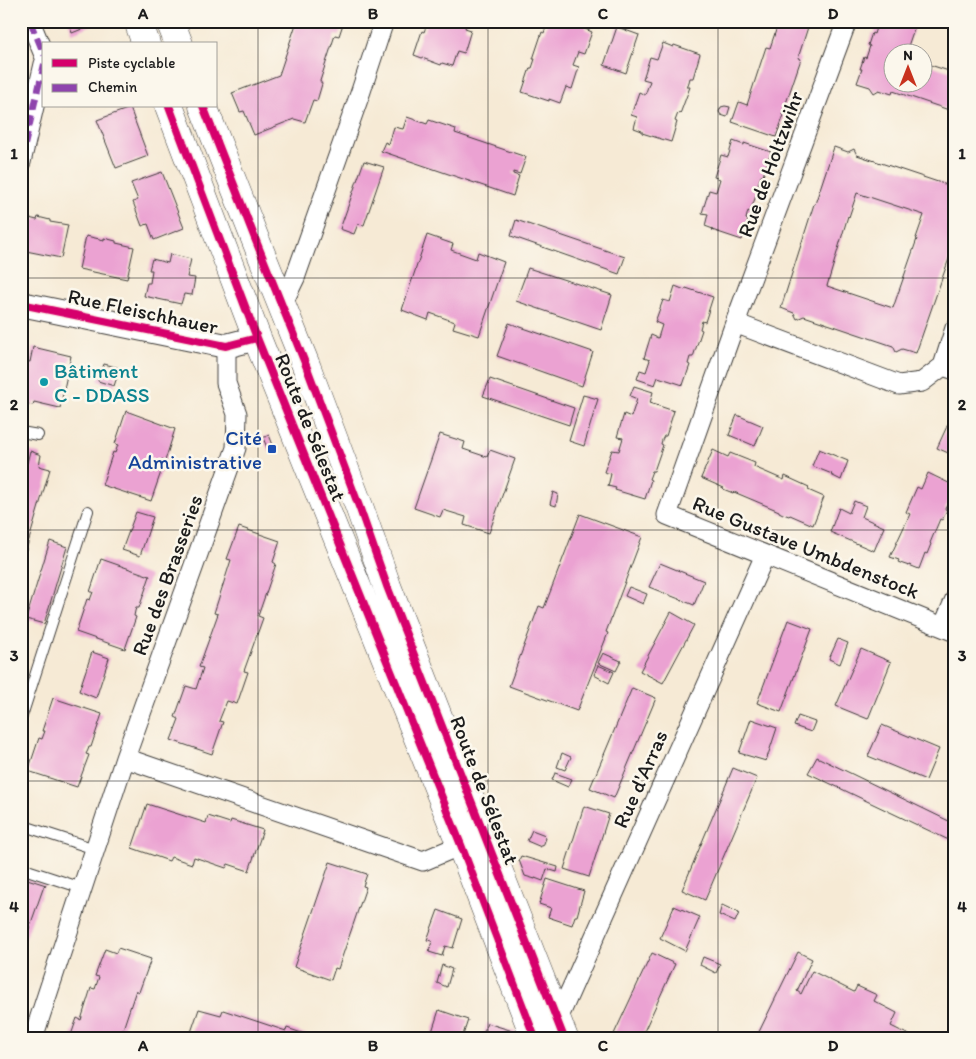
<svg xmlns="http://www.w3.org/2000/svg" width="976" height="1059" font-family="Itim,sans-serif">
  <rect width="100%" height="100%" fill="#fbf7ec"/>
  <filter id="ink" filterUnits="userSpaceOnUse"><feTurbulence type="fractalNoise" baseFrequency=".02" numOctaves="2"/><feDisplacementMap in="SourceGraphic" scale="10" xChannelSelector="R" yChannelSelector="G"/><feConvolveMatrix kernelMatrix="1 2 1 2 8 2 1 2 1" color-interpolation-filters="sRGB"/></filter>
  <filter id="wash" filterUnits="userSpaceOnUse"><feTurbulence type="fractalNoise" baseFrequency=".0096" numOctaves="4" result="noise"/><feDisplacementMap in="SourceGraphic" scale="20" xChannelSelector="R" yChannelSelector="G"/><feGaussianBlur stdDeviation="1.12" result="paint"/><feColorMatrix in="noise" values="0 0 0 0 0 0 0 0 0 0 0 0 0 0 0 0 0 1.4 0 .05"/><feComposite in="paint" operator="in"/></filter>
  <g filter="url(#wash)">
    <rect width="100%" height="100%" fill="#f6ead5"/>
    <g id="blocks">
      <path fill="#eba2d2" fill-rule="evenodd" d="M68,21H102L72,33Z
        M297,21H344L339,36L335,35L320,81L322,84L317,101L313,100L305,122L294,119L254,135L244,111L240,112L232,93L279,75Z
        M425,21H467L465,28L471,30L464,53L457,51L452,66L442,63L441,65L414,55L422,31L424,32L427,24L425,23Z
        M546,21H587L585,29L592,32L584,54L578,52L573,65L579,67L572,89L566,87L560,103L549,99V101L522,92L530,68H532L535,59H533L542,32L544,33L547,24H545Z
        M779,21H810L798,58L801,59L782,115H784L776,137L732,122L739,102L747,105L766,47L770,48Z
        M878,21H911L916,23L906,52H894V82H924V63L955,73V112L893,91L892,94L879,90L874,93L870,87L857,83L862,69H860L864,57L866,58L870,46L868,45L872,33L874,34Z
        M617,27L639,35L626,73L604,65Z
        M663,43L673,47L674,45L700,54L693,78H690L689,82L687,87H690L680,114L678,113L675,121L677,122L671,142L642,133V131L634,128L637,117L631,115L639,92L645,95L650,81L643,79L650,57L657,59Z
        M725,106L730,107L727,117L721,115L719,112L721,107Z
        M130,108L148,156L116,168L97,120Z
        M407,117L427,124L429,120L456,129L455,133L526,157L520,174L513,172V174L519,176L513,196L381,151L385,142L389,144L394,127L403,129Z
        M733,141L744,145V143L771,152L763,176H761L758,184L760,185L750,212L748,211L746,219L748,220L742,240L712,230L713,229L705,226L708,214L702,213L709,190L716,192L720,179L714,177L721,155L728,157Z
        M834,147L848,152L854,149L857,155L947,185L953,182L955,186V237L951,250H952L916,353L902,349L896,352L893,346L804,316L797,319L794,313L781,308L814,204H815ZM857,193L924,215L916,238L917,239L893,308L827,286L848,216L849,217Z
        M364,161L384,167L364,225L358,224L354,234L340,229Z
        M162,172L184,228L154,240L148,224L142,226L133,202L138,200L131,183Z
        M21,216L37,220L38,217L50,220V222L68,225L61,258L21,250Z
        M516,220L625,257L619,274L511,236Z
        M427,235L453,244L451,250L476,259L478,252L504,262L479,336L453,328L455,322L430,313L428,320L402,310Z
        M86,236L104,240V238L116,241V243L134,247L127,279L79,269Z
        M170,254L191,259L187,277L195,278L192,295L184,294L181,304L144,296L147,283H150L152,270H149L152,259L168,263Z
        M528,268L612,295L601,330L516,301Z
        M675,286L685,290L686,288L713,297L705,322L702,321L700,329L702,330L693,357H690L688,364L690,365L683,385L658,377L655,385L637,379L640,370L646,372L650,360L644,358L651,335L658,338L662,325L655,322L663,300L670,302Z
        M509,323L593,352L582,386L497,356Z
        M33,347L71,356L60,408L34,402L33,405L21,403V360L30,362Z
        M104,364L120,368L114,386L98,381Z
        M490,379L574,408L569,425L483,396Z
        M634,386L653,392L650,403L674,411L666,436H664L662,440L661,444L663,445L654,471H652L649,479L651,480L645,499L615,490L616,488L608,486L611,474L604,472L612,450L619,451L623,438L617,437L624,414L631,417L637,399L630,396Z
        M583,395L598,399L584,446L569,441Z
        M955,409V456L937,448Z
        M126,411L175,429L165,461L162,459L160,468L162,469L151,501L102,485L113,452L115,453L118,445L115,444Z
        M737,415L763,426L755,446L729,435Z
        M440,434L465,442L463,449L487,457L490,450L515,459L489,533L464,525L466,517L443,510L440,517L414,508Z
        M269,435L275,450L269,452L263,438Z
        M819,449L848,461L841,480L831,475L832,474L812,466Z
        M713,450L728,457L730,453L755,463L754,467L784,480L785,476L809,487L808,490L824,497L813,525L790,515L789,516L783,514L779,512V511L734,492L733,493L723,489L724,488L701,478Z
        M30,451L41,455L39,466L50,469L26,550L21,548V461L27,463Z
        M928,473L955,486V488L945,509L947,510L942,520L940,519L930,543L931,544L927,554L925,553L919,569L909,565V566L903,564L898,562L899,560L890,557L910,514L906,512L917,487L921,489Z
        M553,492L558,494L556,506L550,504Z
        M854,501L866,506L862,517L884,527L874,551L830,532L839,508L849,513Z
        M136,512L153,517L140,556L122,550Z
        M580,514L642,537L606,632L608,633L577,711L509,686L539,606L544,608Z
        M239,527L280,541L273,562L276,564L258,616L263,618L244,671L248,672L237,704L227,701L219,721L223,722L212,754L171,740L179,719L175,717L186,686L196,689L203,668L199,667L218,614L214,613L231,560L227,559Z
        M50,541L67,547L44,624L26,619Z
        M101,559L150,576L139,608H136L135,611L134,616L136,617L125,649L76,632L87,599L90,600L93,592H90Z
        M660,563L704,581L694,605L649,587Z
        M629,587L647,594L643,604L625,596Z
        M671,612L694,625L663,683L640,671Z
        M788,620L812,629L781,712L757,703Z
        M838,639L848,643L840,664L829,659Z
        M861,649L891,662L868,719L836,706Z
        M92,652L109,658L96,698L79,691Z
        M603,653L621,661L616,671L598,663Z
        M598,665L614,672L609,683L594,675Z
        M632,688L656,698L614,798L590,788Z
        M53,698L102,714L91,747H89L88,750L86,754L89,755L77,787L28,771L39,738L42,739L45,731H42Z
        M798,716L815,722L811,732L794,726Z
        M751,719L777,728L766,761L739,753Z
        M882,725L939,749L926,780L868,756Z
        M562,753L571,757L565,770L557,767Z
        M817,757L955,824V843L808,773Z
        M733,768L757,778L705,900L682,890Z
        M555,773L572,779L568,787L552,780Z
        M147,804L206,823L208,816L230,823L231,820L263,830L249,871L228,864L226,868L194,857L192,864L171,857L169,861L132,848Z
        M584,806L609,814L589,877L564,869Z
        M532,830L545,835L544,837L546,838L543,846L541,845V847L527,841Z
        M521,856L558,867L557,872L547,869L543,881L535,878V879L525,876L519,860Z
        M330,862L367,874L363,886L366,887L338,969L335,968L331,980L294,967Z
        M21,877L46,885L45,887L44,886L24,943L26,945L21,944Z
        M547,879L584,891L577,916H575L572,925L548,917L551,908L539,904Z
        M722,905L739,913L735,922L719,915Z
        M674,906L700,917L685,951L660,938Z
        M438,910L462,919L453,948L445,946L442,956L429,952L432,941L427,940Z
        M118,948L151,959L139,992L136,990L120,1038H70L77,1018L81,1020L91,988L95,989L99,977L95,976L105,949L116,953Z
        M798,952L812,959L797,991L801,994L812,971L854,992L857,986L877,995L874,1001L897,1013L891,1026L915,1038H756Z
        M652,953L675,964L641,1038H622L614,1034Z
        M703,957L720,964L716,973L700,965Z
        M442,965L452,969L447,987L437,983Z
        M199,1009L221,1015L223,1010L286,1031L287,1028L316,1038H189Z
        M439,1010L468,1020L462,1038H430Z
        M487,1023L516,1032L514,1038H482Z"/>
    </g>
  </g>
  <g filter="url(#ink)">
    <use href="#blocks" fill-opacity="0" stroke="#3d3b38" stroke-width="1"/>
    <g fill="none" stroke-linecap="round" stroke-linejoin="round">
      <g stroke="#3d3b38" stroke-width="12">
        <path id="service" d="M21,432L38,435
          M21,719L88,511
          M21,825L95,849
          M21,868L82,888"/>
      </g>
      <g stroke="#3d3b38" stroke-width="21">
        <path id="minor" d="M30,21L44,55
          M847,21L735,323L667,515L955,632
          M21,162L44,64
          M282,305L295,278L361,91L384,21
          M735,323L899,385L922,382L943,366L955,370
          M943,366L955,328
          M943,627L955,599
          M125,758L423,861L461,845
          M557,1021L765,555
          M33,1038L125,758L236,448L237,414L226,383V346"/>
      </g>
      <g stroke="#3d3b38" stroke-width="26">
        <path id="tertiary" d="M21,304L226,346L257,338"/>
      </g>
      <g stroke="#3d3b38" stroke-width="29">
        <path id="secondary" d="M138,21L146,44
          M170,21L179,44
          M169,106L257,338L461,845L535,1038
          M203,106L254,236L307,368L360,509L387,586L564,1038"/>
      </g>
      <use href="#service" stroke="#fff" stroke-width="10"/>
      <use href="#minor" stroke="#fff" stroke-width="19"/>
      <use href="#tertiary" stroke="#fff" stroke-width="24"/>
      <use href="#secondary" stroke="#fff" stroke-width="28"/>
      <path stroke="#8e44ad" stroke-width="6" stroke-dasharray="12 6" stroke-linecap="butt" d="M30,21L44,55
        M21,162L44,64"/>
      <g stroke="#fbf7ec" stroke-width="11">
        <path id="cycleway" d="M169,106L257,338L461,845L535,1038
          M203,106L254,236L307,368L360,509L387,586L564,1038
          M21,304L226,346L257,338"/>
      </g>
      <use href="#cycleway" stroke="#d6006c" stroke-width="8"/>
    </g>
  </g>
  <path fill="none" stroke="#1c1c1c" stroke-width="1" stroke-opacity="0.55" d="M258,21V1038M488,21V1038M718,21V1038M21,278H955M21,530H955M21,781H955"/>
  <circle fill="#0f9aa8" stroke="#fbf7ec" stroke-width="2" cx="44" cy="382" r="5"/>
  <rect fill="#1a4fb4" stroke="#fbf7ec" stroke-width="2" x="267" y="444" width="10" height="10" rx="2.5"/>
  <g text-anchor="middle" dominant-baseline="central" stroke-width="5" stroke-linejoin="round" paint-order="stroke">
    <g font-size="21" fill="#1c1c1c" stroke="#fbf7ec">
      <text transform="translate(770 164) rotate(-70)">Rue de Holtzwihr</text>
      <text transform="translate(143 311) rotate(12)">Rue Fleischhauer</text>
      <text transform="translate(311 427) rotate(68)">Route de Sélestat</text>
      <text transform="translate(806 547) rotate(22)">Rue Gustave Umbdenstock</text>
      <text transform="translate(167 575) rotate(-70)">Rue des Brasseries</text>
      <text transform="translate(640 779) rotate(-66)">Rue d'Arras</text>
      <text transform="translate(485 790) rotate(69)">Route de Sélestat</text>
    </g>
    <g font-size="21" fill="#0d838f" stroke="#fbf7ec" text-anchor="start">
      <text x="54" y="370">Bâtiment<tspan x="54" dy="24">C - DDASS</tspan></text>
    </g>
    <g font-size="21" fill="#164399" stroke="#fbf7ec" text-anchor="end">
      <text x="262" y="437">Cité<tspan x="262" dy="24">Administrative</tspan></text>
    </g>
  </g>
  <rect width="976" height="1059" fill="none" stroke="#fbf7ec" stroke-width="55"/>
  <rect x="42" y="42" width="175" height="65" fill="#fbf7ec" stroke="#a29f99"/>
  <rect x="52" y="59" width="25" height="8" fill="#d6006c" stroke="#a29f99"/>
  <text x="88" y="68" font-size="15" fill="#1c1c1c">Piste cyclable</text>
  <rect x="52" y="84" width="25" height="8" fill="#8e44ad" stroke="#a29f99"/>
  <text x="88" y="92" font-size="15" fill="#1c1c1c">Chemin</text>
  <g transform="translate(908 68)"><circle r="24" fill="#fbf7ec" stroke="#a29f99"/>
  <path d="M0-4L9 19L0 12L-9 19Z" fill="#c8321e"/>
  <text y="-8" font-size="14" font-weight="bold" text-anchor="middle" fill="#1c1c1c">N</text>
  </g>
  <rect x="28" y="28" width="920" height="1004" fill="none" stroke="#1c1c1c" stroke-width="2"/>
  <g font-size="16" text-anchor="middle" font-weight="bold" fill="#1c1c1c">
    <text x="143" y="19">A</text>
    <text x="373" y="19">B</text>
    <text x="603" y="19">C</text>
    <text x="833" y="19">D</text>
    <text x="14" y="159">1</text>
    <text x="962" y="159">1</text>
    <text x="14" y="410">2</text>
    <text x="962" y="410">2</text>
    <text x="14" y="661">3</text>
    <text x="962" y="661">3</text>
    <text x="14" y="912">4</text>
    <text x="962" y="912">4</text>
    <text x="143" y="1051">A</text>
    <text x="373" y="1051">B</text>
    <text x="603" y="1051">C</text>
    <text x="833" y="1051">D</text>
  </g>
</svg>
